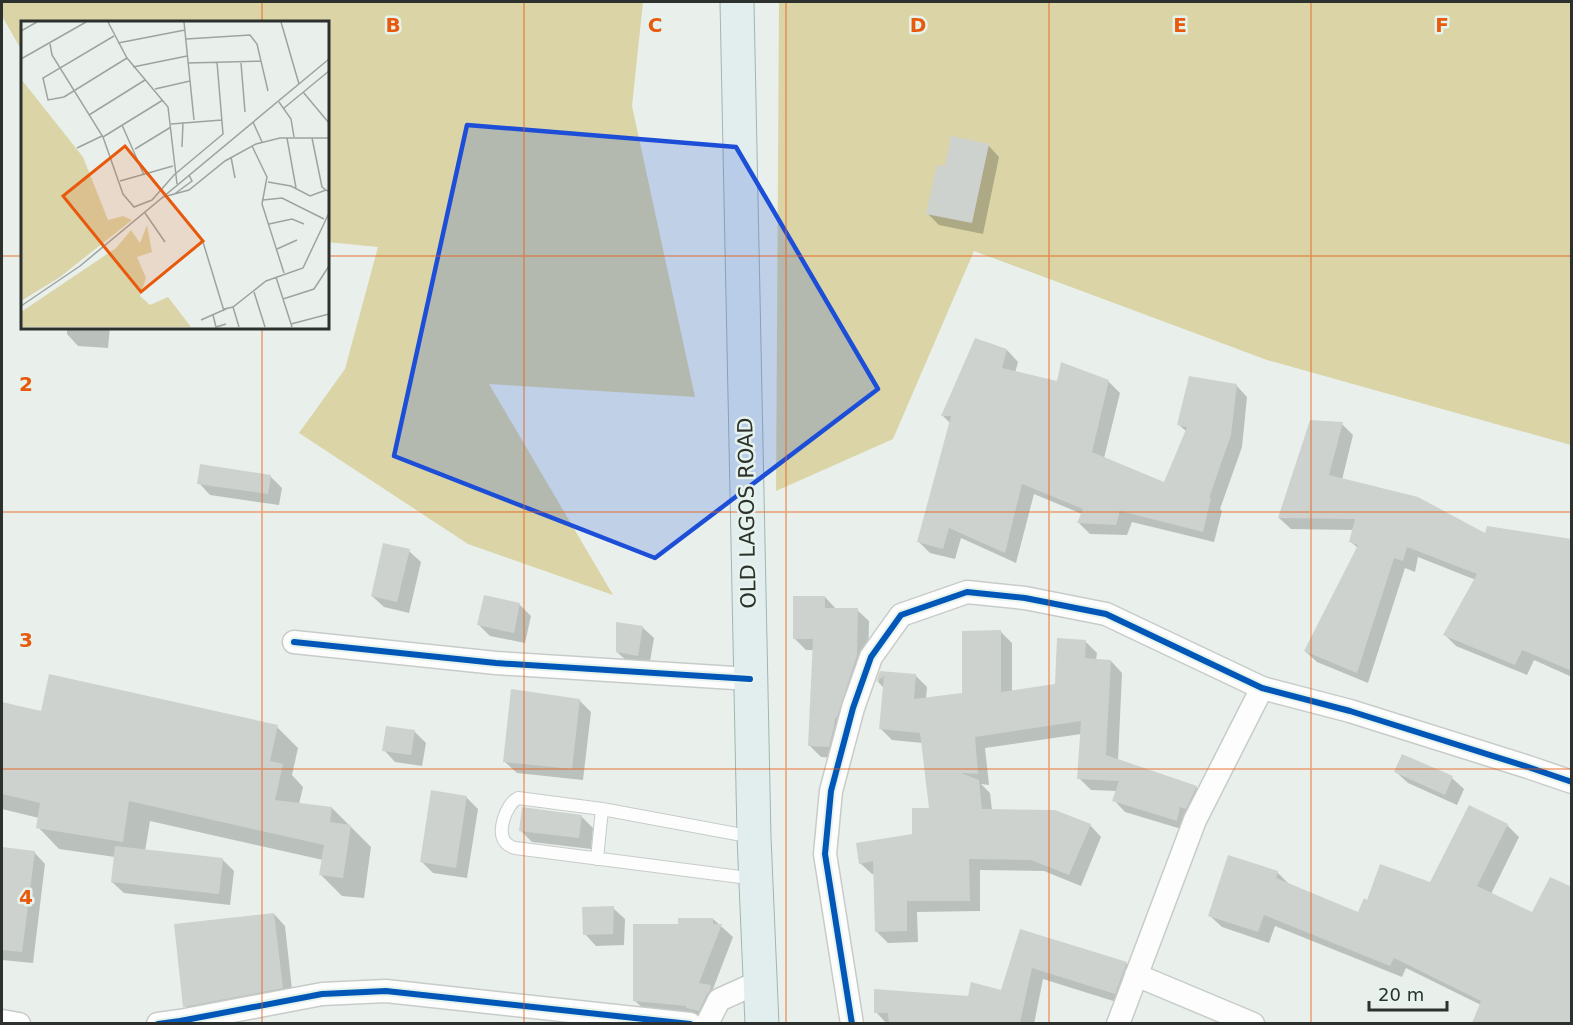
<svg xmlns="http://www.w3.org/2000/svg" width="1573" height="1025" font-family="'DejaVu Sans',sans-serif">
  <rect width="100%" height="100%" fill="#e9f0ec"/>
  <path fill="#dad4a7" d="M2,2H643L632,106L695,397L489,384L613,595L468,544L299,433L345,369L378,247L327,242V22H22V51L2,16Z
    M779,2H1571V445L1267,360L974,251L893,439L776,491Z"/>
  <path fill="#0003" d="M988,145L999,157L983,234L939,225L928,214L946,168Z
    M67,327H110L108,348L78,346L67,334Z
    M1007,350L1018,362L1015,373L1058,383L1108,381L1120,393L1104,458L1165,484L1187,432L1178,424L1236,385L1247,397L1242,447L1220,509L1222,511L1214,542L1132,522L1127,535L1090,534L1078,522L1082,514L1034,494L1016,563L961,538L955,559L930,553L919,542L951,424L943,416Z
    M1342,424L1353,435L1342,480L1486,535L1572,541V677L1534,660L1527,675L1456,646L1445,635L1476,580L1418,557L1415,572L1405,568L1368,683L1317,662L1305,651L1358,548L1351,542L1354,530L1291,529L1279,518Z
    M270,476L282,488L279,505L210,495L199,483Z
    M409,551L421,562L409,613L384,607L372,596Z
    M825,597L837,610H857L869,621L868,667L840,758L821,757L809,745L814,650H806L794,638Z
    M519,604L531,616L525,643L490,636L479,625Z
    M642,627L654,638L649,667L629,663L617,652Z
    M1001,632L1012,643V692L1056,685L1085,641L1097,653L1096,660L1111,661L1122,673L1118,761L1196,787L1208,798L1188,831L1125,812L1114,800L1117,791L1091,790L1079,778L1081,734L985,748L989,785L981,784L990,793L992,810L1090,825L1101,837L1081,886L1044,871L980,870V911L917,912L918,942L888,943L877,932L875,874H872L860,863L913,835L930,810L923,743L892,740L880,728L884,688L878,682L881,672L915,675L927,687L926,699L964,694Z
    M579,700L591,712L583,780L517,773L505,762Z
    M2,703L42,713L277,727L298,748L292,775L303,787L299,804L332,808L371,847L364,898L342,896L321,875L323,860L150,821L145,851L222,859L234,871L230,905L124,893L112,882L115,857L59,849L38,827L39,818L2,809Z
    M414,731L426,743L422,766L395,762L384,750Z
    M1403,756L1452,778L1464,789L1457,805L1408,783L1396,772Z
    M466,797L478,809L467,878L433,873L421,861Z
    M1469,807L1508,826L1519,837L1491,894L1533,914L1572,889V1024H1474L1481,1005L1406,968L1402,977L1275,926L1269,943L1222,927L1210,916L1277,872L1289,884L1359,914L1368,902L1431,884Z
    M581,816L593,828L591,849L532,842L521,831Z
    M2,848L34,852L45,864L33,963L2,960Z
    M613,908L625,919L624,945L596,946L585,934Z
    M274,914L285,926L293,999L196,1017L185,1006Z
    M713,919L733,937L713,989L722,998L710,1021L647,1012L635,1001L680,925Z
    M1021,930L1126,963L1138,974L1126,1005L1043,979L1034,1024H887L876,1012L1002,991Z"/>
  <path fill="#ced2ce" d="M951,136L989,144L972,223L926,214L937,165L945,166Z
    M975,338L1007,349L1002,368L1057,381L1061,362L1109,380L1092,452L1164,482L1187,427L1177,425L1189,376L1237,384L1231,435L1209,498H1211L1203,532L1120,511L1116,525L1077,523L1083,509L1022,484L1005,553L949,528L943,549L917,542L951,416H941Z
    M1310,420L1343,422L1329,475L1418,497L1485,533L1487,526L1572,539V671L1522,650L1515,665L1443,635L1477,574L1407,547L1403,561L1394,558L1357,673L1304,651L1358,545L1349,542L1355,519L1278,518Z
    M200,464L271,475L268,494L197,484Z
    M383,543L410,549L397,602L371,596Z
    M484,595L520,603L514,633L477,625Z
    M793,596H825V608H858L857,655L837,717L835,718L834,726L829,747L808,746L813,639H793Z
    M616,622L643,626L638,656L616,652Z
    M1001,630V692L1055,684L1057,638L1086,640L1085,658L1111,660L1106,755L1197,786L1186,809L1180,807L1177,821L1112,801L1119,781L1077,779L1081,721L975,737L978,774L961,773L979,780L982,809L1055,810L1091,824L1069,875L1031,860L969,859L970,901H907V931L875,932L873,861L859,864L856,843L912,834V808H929L920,733L879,729L884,676L876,682L880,671L916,674L914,699L962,693V631Z
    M49,674L278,725L270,761L283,764L275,800L332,807L330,822L351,825L343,878L319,875L324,845L129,801L123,842L36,828L40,803L2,794V702L41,711Z
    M511,689L580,699L572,769L503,762Z
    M386,726L415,730L411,755L382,751Z
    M1402,754L1453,776L1445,795L1394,772Z
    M431,790L467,796L456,868L420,862Z
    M1469,805L1508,824L1477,886L1532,912L1550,877L1572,887V1023H1472L1481,1001L1394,958L1390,966L1264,915L1258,932L1208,916L1228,855L1278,871L1276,878L1358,912L1364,898L1367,900L1380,864L1430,882Z
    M522,807L582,815L579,838L519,831Z
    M115,846L223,858L219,894L111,882Z
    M2,847L35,851L22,952L2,950Z
    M614,906L613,934L583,935L582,907Z
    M274,913L283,988L183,1007L174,924Z
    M678,918H713V924H722L699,983L711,985L710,991L707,994L699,1011L686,1008V1006L633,1001V924H678Z
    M1020,929L1127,962L1115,994L1032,968L1020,1023H889L888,1013H874V989L968,996L971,982L1001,990Z"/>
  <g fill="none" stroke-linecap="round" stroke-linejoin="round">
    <g stroke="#c7ccc9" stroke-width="14">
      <path id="service" d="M753,837L602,809L518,798C506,804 496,832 506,843C509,846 511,847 515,848L756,879
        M597,859L602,809"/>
    </g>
    <g stroke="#c7ccc9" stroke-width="25">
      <path id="minor" d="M294,642L496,663L750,679
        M1136,975L1253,1024
        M2,1021L19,1024
        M158,1024L180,1021L322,994L386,991L690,1024
        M707,1024L719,1000L761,981
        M852,1024L825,854L831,791L853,708L871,657L901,615L967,592L1025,598L1106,614L1262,688L1350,711L1528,767L1572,782
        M1118,1024L1195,820L1262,688"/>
    </g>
    <g stroke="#9fb6b3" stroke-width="35">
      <path id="primary" d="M737,2L754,837L762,1024"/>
    </g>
    <use href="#service" stroke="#fcfdfc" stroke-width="12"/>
    <use href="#minor" stroke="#fcfdfc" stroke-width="22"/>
    <use href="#primary" stroke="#e2eded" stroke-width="33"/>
    <g stroke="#e6f3ec" stroke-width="10">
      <path id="cycleway" d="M294,642L496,663L750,679
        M158,1024L180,1021L322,994L386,991L690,1024
        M852,1024L825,854L831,791L853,708L871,657L901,615L967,592L1025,598L1106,614L1262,688L1350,711L1528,767L1572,782"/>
    </g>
    <use href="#cycleway" stroke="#0057b8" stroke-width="6"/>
  </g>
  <path fill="#1d4ed8" fill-opacity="0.2" stroke="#1d4ed8" stroke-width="4.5" stroke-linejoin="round" d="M467,125L736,147L878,389L655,558L394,456Z"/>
  <path fill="none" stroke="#e8590c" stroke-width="1.5" stroke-opacity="0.55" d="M262,2V22M524,2V1024M786,2V1024M1049,2V1024M1311,2V1024M2,256H22M327,256H1572M262,327V1024M2,512H1572M2,769H1572"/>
  <g text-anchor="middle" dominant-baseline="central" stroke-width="5" stroke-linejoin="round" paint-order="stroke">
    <g font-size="21" fill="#2c312e" stroke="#e6f3ec">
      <text transform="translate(747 513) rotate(-91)">OLD LAGOS ROAD</text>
    </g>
  </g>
  <g transform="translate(21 21)">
    <rect width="308" height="308" fill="#e9f0ec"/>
    <path d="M0,58L62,136L87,199L102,195L111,199L39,256L0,280ZM126,204L131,231L116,236L125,257L119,275L129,284L147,276L170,306H0V291L95,227L110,209L119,222Z" fill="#dad4a7"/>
    <path fill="none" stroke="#9da4a0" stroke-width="1.5" d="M87,1L106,37L147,86L156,163M163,1L173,99M260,1L278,63M0,10L16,1M93,15L22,57L27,79L43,76L106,37M165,18L229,14L236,23L247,70M97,22L164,9M29,23L31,34L82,116L102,173L113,186L131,179L153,154L202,113L196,41M0,38L65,1M167,42L240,40M220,42L224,91M112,46L166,35M134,68L169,60M282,71L308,102M258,81L270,98L273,116M263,87L308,50M68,94L124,59M232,101L241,121M150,103L201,99M101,104L123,154M82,116L142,79M266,117L275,167M291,117L301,166L308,171M231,125L246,156L241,183L263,252M161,126L162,101M56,127L81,115M114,128L150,106M210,136L214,157M99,160L152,145M247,161L270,165L289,175L305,169M152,174L171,160L168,154M142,176L168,169L204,140L235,123L259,117H308M147,177L182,221L203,290M242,179L261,177L303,198M124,192L144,221M248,203L271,198L283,203M256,228L276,219M255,256L271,306M233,271L244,306M262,278L293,268L308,245M0,285L59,245L308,38M212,286L218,306M203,288L212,286L245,260L282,247L308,192M192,294L195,306L205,303M180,299L207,287M270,303L308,293"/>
    <path fill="#e8590c" fill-opacity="0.15" stroke="#e8590c" stroke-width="3" d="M104,125L182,220L120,271L42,175Z"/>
    <rect width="308" height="308" fill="none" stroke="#2c312e" stroke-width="3"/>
  </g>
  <g font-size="20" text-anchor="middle" font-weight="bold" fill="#e8590c" stroke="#e6f3ec" stroke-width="5" stroke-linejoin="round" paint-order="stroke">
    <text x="393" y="32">B</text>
    <text x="655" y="32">C</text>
    <text x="918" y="32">D</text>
    <text x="1180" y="32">E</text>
    <text x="1442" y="32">F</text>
    <text x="26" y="391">2</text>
    <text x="26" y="647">3</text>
    <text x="26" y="904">4</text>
  </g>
  <rect width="1573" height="1025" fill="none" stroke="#2c312e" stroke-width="6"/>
  <path d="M1369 1001v9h78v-9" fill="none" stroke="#2c312e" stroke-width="3"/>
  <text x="1378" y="1001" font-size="18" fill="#2c312e" stroke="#e6f3ec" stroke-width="4.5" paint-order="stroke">20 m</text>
</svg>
